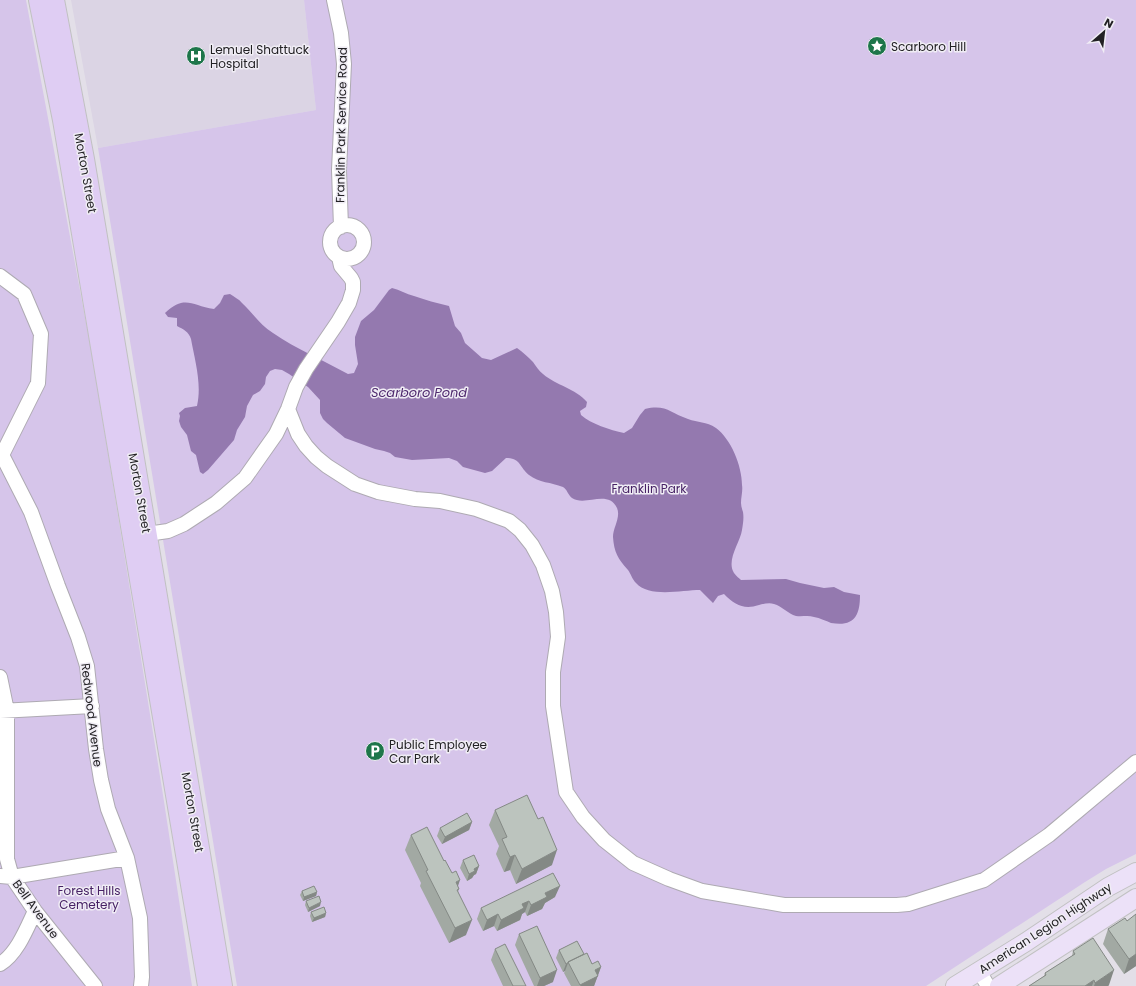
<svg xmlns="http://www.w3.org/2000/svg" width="1136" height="986" font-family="Poppins,sans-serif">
  <rect width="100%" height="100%" fill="#e3dfe8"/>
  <path fill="#dbd4e4" d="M71,0H304L316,110L98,148Z"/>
  <path fill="#d6c5ea" d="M0,0H26L93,360L163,795L192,986H0Z
    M304,0H1136V854L1106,869L1085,882L926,986H237L98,148L316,110Z"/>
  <path fill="#9479af" d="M392,288C400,290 406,294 414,296C425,300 437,303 449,306L455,326L461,333L465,343L482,358L491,360L517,348C523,352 528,357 533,362C536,366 539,371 543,374C557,386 575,388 587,402L586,407L580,411L581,415C591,424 610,430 624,433L632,428L640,415L645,409C666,404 670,413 688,419C698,423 706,421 716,428C731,439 742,466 742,485C743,491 741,497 741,503C741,506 742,509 743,512C744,518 743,524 742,530C740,543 726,560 734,573C736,576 739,578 741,580L786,579L800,583L824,588L834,587L844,592L860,595C860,616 854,627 831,623C826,621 820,618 814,617C808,615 802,617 796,616C788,614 782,606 774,604C769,602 764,604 759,605C744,610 735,605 724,594L718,596L713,603L700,590C682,590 649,598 636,583C632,579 631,574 628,570C618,559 614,552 613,537C613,528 621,517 617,508C608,489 585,507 572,498C568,495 567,489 563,487C551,482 539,483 529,475C519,467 521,458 506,458L492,471L485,473L463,467L457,461L449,458L412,460L395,457L390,453L384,451L375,449L345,438L327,423L323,419L320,413V400L308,387L289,374L282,370L275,369L270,371L266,377L265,384L260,391L253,395L247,406L245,417L237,430L234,440L208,470L203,474L200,472L196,455L191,451L187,435L181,427L179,421L180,416L179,413L185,408L197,406C202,384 195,361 191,339C189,332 183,329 177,326V318L168,317L165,313C185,294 192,306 214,309L220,303L224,295L230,294C234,297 239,299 242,303C253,313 259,324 273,333C296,349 323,360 348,374L354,373L358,364L355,345V337L361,321L374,310L389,290Z"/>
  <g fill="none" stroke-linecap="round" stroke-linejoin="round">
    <g stroke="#aeaab2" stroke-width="16">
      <path id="minor" d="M334,0L341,33L344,64L339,170L341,227
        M330 242a17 17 0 1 1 34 0a17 17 0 1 1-34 0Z
        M0,276L24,294L41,334L38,383L2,455
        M288,409L298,434L306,446L316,457L327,466L355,484L378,492L415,499L440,501L476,509L509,521L520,530L532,545L543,565L552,591L556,612L558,637L553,672V706L566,792L583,817L604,840L633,863L669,879L702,891L784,905H897L908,904L984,880L1049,835L1136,762
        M0,453L2,455L31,512L58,586L78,637L87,666L96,749L101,780L108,809L127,858L140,918L142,977L141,986
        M147,534L168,531L184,524L216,503L245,478L276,434L288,409L296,387L306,369L338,322L349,303L353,290V282L351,278L341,266L339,257
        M0,677L7,711V859L12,877L35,911L95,986
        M0,711L92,706
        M0,876L12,877L127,858
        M0,964C17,954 27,928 35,911
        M979,971L988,986"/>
    </g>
    <g stroke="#c1c1c2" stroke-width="20">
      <path id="major" d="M955,986L1026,942L1108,887L1136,872
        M999,986L1136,898"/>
    </g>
    <g stroke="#c1c1c2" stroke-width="22">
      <path id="highway" d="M39,0L63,120L208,986
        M54,0L84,159L222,986"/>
    </g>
    <use href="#minor" stroke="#fff" stroke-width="14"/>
    <use href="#major" stroke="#ece1f8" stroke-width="18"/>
    <use href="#highway" stroke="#dfcdf3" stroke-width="20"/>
  </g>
  <path fill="#a2a9a3" d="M495,810L552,865L516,884L510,870L504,872L496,854L499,846L489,825Z
    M472,822L469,830L442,844L437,836L440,828Z
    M411,835L444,861L459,889L458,892L466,935L449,943L420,886L421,883L405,850Z
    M463,860L479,866L476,874L474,875L472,878L467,881L460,868Z
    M302,891L317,892L316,896L303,901L300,895Z
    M555,897L545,903L542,909L527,916L525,912L522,914L520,920L497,931L494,926L483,931L477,919L481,908Z
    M306,901L320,906L308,912L305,905Z
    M311,912L326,913L325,917L312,922L310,916Z
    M1136,914V966L1124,974L1103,944L1108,929L1127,921Z
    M519,934L553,982L544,986H534L515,945Z
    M495,949L526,986H503L491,960Z
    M559,950L584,954L592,964L601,967L594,986H571L564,973L565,971L563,972L556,958Z
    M1073,951L1109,985L1108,986H1029L1044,976L1045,973L1072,956Z"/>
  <path fill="#848985" d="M472,822L469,830L442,844L445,837Z
    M557,850L552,865L516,884L522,869Z
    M515,855L510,870L504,872L510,857Z
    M479,866L476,874L474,875L472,878L467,881L469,874L474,869Z
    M460,880L455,895L456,882Z
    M560,886L555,897L545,903L542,909L527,916L531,905L545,893Z
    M317,892L316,896L303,901L304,897Z
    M529,901L525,912L522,914L520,920L497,931L501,920L522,904Z
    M321,902L320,906L308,912L309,908Z
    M326,913L325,917L312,922L314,918Z
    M498,914L494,926L483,931L487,920Z
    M472,920L466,935L449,943L455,928Z
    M1136,954V966L1124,974L1129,959Z
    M568,963L565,971L563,972L566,964Z
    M601,967L594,986H580L595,970Z
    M557,970L553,982L544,986H537L540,978Z
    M1114,970L1109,985L1108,986H1094L1095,983Z
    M1094,980L1092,986H1085Z"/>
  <path fill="#bcc4be" stroke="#848985" d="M527,795L538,819L543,817L557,850L522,869L515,855L510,857L502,839L507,837L495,810Z
    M467,813L472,822L445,837L440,828Z
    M427,827L444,861L445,860L452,873L456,871L460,880L456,882L459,889L457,890L472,920L455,928L426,871L428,870L411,835Z
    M474,855L479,866L474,869L475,871L469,874L463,860Z
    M553,873L560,886L545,893L547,897L531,905L529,901L522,904L524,908L501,920L498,914L487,920L481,908Z
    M314,886L317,892L304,897L302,891Z
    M319,896L321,902L309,908L306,901Z
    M324,907L326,913L314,918L311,912Z
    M1136,914V954L1129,959L1108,929L1125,918L1127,921Z
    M537,926L557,970L540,978L519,934Z
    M1093,938L1114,970L1095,983L1094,980L1085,986H1029L1046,975L1045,973L1075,954L1073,951Z
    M577,941L584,954L568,962V963L566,964L559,950Z
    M505,944L526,986H513L495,949Z
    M587,953L592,964L598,961L601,967L595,970L598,976L580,985L568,962Z"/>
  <defs>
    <g id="sight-disc" transform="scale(1)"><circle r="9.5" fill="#1e764a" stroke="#f0edf5"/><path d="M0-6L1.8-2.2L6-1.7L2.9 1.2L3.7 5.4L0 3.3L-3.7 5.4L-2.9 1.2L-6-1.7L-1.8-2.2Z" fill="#fff"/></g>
    <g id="hospital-disc" transform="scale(1)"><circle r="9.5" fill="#1e764a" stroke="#f0edf5"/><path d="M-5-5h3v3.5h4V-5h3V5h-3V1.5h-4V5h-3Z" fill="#fff"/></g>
    <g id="parking-disc" transform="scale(1)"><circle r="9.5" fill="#1e764a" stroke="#f0edf5"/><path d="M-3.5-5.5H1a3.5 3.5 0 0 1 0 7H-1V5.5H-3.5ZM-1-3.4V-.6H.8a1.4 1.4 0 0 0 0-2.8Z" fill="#fff"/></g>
  </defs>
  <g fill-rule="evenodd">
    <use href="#sight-disc" x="877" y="46"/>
    <use href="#hospital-disc" x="196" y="56"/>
    <use href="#parking-disc" x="375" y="751"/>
  </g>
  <g text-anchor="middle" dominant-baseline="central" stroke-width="3" stroke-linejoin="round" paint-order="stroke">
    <g font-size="12" fill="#222124" stroke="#f0edf5" text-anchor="start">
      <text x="891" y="46">Scarboro Hill</text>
      <text x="210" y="49">Lemuel Shattuck<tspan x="210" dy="14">Hospital</tspan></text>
      <text x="389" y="744">Public Employee<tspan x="389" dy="14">Car Park</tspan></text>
    </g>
    <g font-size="12" fill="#222124" stroke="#f0edf5">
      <text transform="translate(341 125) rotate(-89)">Franklin Park Service Road</text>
      <text transform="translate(86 173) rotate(80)">Morton Street</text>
      <text transform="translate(140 493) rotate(80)">Morton Street</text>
      <text transform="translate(92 715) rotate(83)">Redwood Avenue</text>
      <text transform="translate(193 812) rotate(80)">Morton Street</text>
      <text transform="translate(36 909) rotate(54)">Bell Avenue</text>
      <text transform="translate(1045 928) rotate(-33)">American Legion Highway</text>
    </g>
    <g font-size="12" fill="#472265" stroke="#f0edf5">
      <text x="649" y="488">Franklin Park</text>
      <text x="89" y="890">Forest Hills<tspan x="89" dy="14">Cemetery</tspan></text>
    </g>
    <g font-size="13" font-style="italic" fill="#4f2a6e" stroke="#f0edf5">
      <text x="419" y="392">Scarboro Pond</text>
    </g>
  </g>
  <g transform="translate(1104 32) rotate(28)" stroke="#f0edf5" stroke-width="3" paint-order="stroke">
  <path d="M0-3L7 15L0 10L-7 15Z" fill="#222124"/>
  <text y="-6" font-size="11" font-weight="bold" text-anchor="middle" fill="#222124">N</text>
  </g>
</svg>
